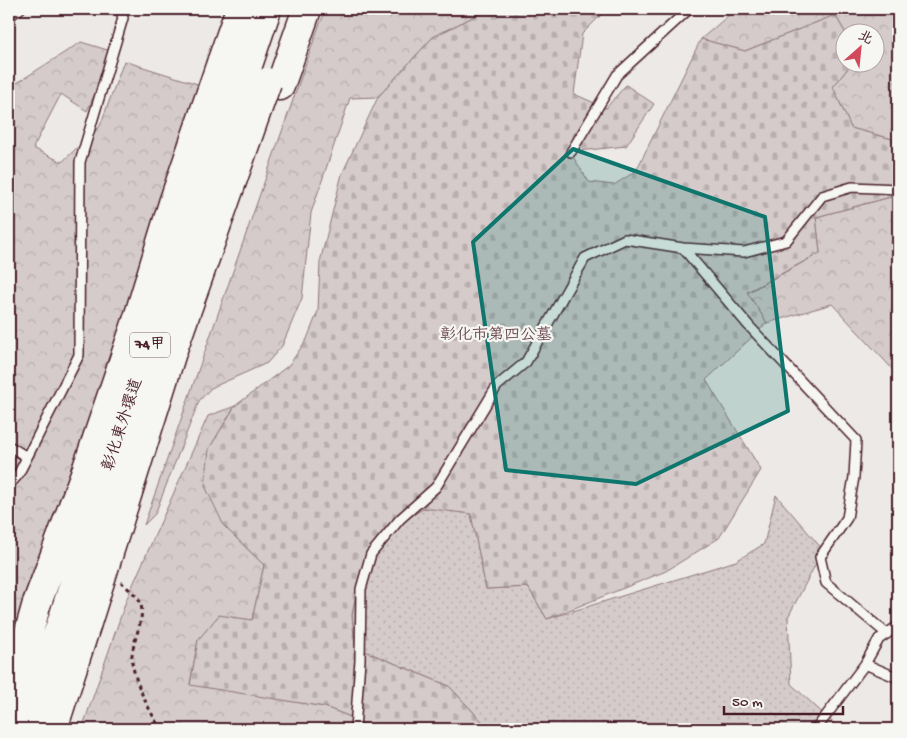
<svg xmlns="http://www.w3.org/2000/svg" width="907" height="738" font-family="'Gochi Hand','LXGW WenKai TC',sans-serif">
  <defs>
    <pattern id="grass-dots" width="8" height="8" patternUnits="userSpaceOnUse" patternTransform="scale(1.25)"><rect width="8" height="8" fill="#d4cbca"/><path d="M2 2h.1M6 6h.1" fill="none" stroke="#b8aeae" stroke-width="1.8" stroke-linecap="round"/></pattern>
    <pattern id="forest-crowns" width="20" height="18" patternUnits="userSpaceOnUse" patternTransform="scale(1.25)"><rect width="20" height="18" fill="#d4cbca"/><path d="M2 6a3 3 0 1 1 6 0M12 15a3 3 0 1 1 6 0" fill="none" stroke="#b8aeae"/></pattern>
    <pattern id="cemetery-stones" width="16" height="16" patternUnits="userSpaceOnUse" patternTransform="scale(1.25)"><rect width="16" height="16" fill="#d4cbca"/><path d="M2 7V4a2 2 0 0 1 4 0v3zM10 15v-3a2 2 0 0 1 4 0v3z" fill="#b8aeae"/></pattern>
  </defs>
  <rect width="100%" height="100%" fill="#ece9e6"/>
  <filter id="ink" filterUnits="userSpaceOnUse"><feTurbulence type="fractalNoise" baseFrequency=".02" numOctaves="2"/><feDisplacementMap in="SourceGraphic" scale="10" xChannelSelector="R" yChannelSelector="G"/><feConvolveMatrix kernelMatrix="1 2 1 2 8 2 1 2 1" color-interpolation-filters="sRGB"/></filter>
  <g filter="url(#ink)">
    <path fill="url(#grass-dots)" stroke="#8f757a" d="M776,495L823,550L788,617L791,684L840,729H489L449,686L355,647L352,615L358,583L364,568L383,539L409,517L424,508L471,513L486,589L528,587L547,619L736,561L764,544Z"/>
    <path fill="url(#forest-crowns)" stroke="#8f757a" d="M327,9H489L433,37L378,97L350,98L311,213L302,298L282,346L267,363L211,388L199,401L155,514L144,525L320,23Z
      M736,9H898V153L892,139L851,128L833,87L852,63L874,62V32H845L835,15L745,51L701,39Z
      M81,42L114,52L87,111L61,94L33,148L62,162L100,126L124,61L204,86L9,681V88Z
      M898,195V375L832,304L767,323L747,293L820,253L816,217Z
      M235,406L209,449L224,526L264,565L252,620L219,616L198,640L190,684L325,707L351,717L353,729H82L127,598L208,416Z"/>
    <path fill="url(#cemetery-stones)" stroke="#8f757a" d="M489,9H607L582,34L574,94L606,108L626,85L654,104L626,146L570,152L589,182L614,185L636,171L701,39L745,51L835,15L845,32L844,62L852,63L833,87L851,128L892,139L898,153V195L816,217L820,253L747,292L767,323L706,380L761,470L719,538L666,571L547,619L528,587L486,589L471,514L424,508L395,527L364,568L358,583L352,615L355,647L449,686L489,729H374L351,717L325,707L190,685L198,640L219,615L252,620L264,565L224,526L205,486L209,449L235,406L289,365L307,339L318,311L320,262L342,174L378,97L433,37Z"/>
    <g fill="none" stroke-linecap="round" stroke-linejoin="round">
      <g stroke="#4a1f2b" stroke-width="12">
        <path id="lane" d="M9,16L20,9
          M571,152L617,75L689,9
          M683,248L749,326L856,440L854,477L847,518L820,557L826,583L887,634
          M9,446L27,457
          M9,485L18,475L79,355L80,162L123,18L120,9
          M865,664L898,678
          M355,729L360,660L361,589L371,554L400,519L436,487L497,386L526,362L585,258L625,239L683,248L744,252L786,241L822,196L852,187L898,189
          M816,729L865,664L879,639L898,626"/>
      </g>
      <g stroke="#4a1f2b" stroke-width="31">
        <path id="primary" d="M221,63L240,9
          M245,74L267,9
          M280,86L307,9
          M9,703L37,603
          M25,729L63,618
          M53,729L86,626"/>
      </g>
      <path stroke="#4a1f2b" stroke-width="3" stroke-dasharray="4 4" stroke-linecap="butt" d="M121,582C127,588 136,594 140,602C147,617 130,644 132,662C137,689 148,706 160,729"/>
      <use href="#lane" stroke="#f6f6f2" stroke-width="9"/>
      <use href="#primary" stroke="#f6f6f2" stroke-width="28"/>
      <g stroke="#4a1f2b" stroke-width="31" stroke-linecap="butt">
        <path id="primary-bridge" d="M37,603L87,468L137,321L173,203L221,63
          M63,618L150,345L245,74
          M86,626L172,352L267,82"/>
      </g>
      <use href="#primary-bridge" stroke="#f6f6f2" stroke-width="28"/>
    </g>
  </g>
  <path fill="#0f766e" fill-opacity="0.2" stroke="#0f766e" stroke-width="4" stroke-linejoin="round" d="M573,149L765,217L788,411L636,484L506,470L473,242Z"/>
  <g text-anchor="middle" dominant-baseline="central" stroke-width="4.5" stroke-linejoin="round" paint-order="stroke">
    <rect fill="#f6f6f2" stroke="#7e6067" stroke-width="1" x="130" y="332.5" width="40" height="25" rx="4"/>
    <g font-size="15" font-weight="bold" fill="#4a1f2b">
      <text x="150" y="345">74甲</text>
    </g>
    <g font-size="16" fill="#6c4a53" stroke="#f6f6f2">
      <text x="496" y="336">彰化市第四公墓</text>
    </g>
    <g font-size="16" fill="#4a1f2b" stroke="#f6f6f2">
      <text transform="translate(124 425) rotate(-72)">彰化東外環道</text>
    </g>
  </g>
  <rect width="907" height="738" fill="none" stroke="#f6f6f2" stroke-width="30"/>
  <rect x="15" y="15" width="877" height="708" fill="none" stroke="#4a1f2b" stroke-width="2" filter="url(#ink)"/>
  <g transform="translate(860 48) rotate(27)"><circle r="24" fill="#f6f6f2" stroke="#b1a0a2"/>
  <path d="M0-4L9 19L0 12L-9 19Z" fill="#d1495b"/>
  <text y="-8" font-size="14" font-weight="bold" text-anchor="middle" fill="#4a1f2b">北</text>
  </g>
  <path d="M724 706v8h119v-8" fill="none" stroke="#4a1f2b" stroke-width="2.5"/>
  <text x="732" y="706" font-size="15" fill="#4a1f2b" stroke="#f6f6f2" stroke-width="4" paint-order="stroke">50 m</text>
</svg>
